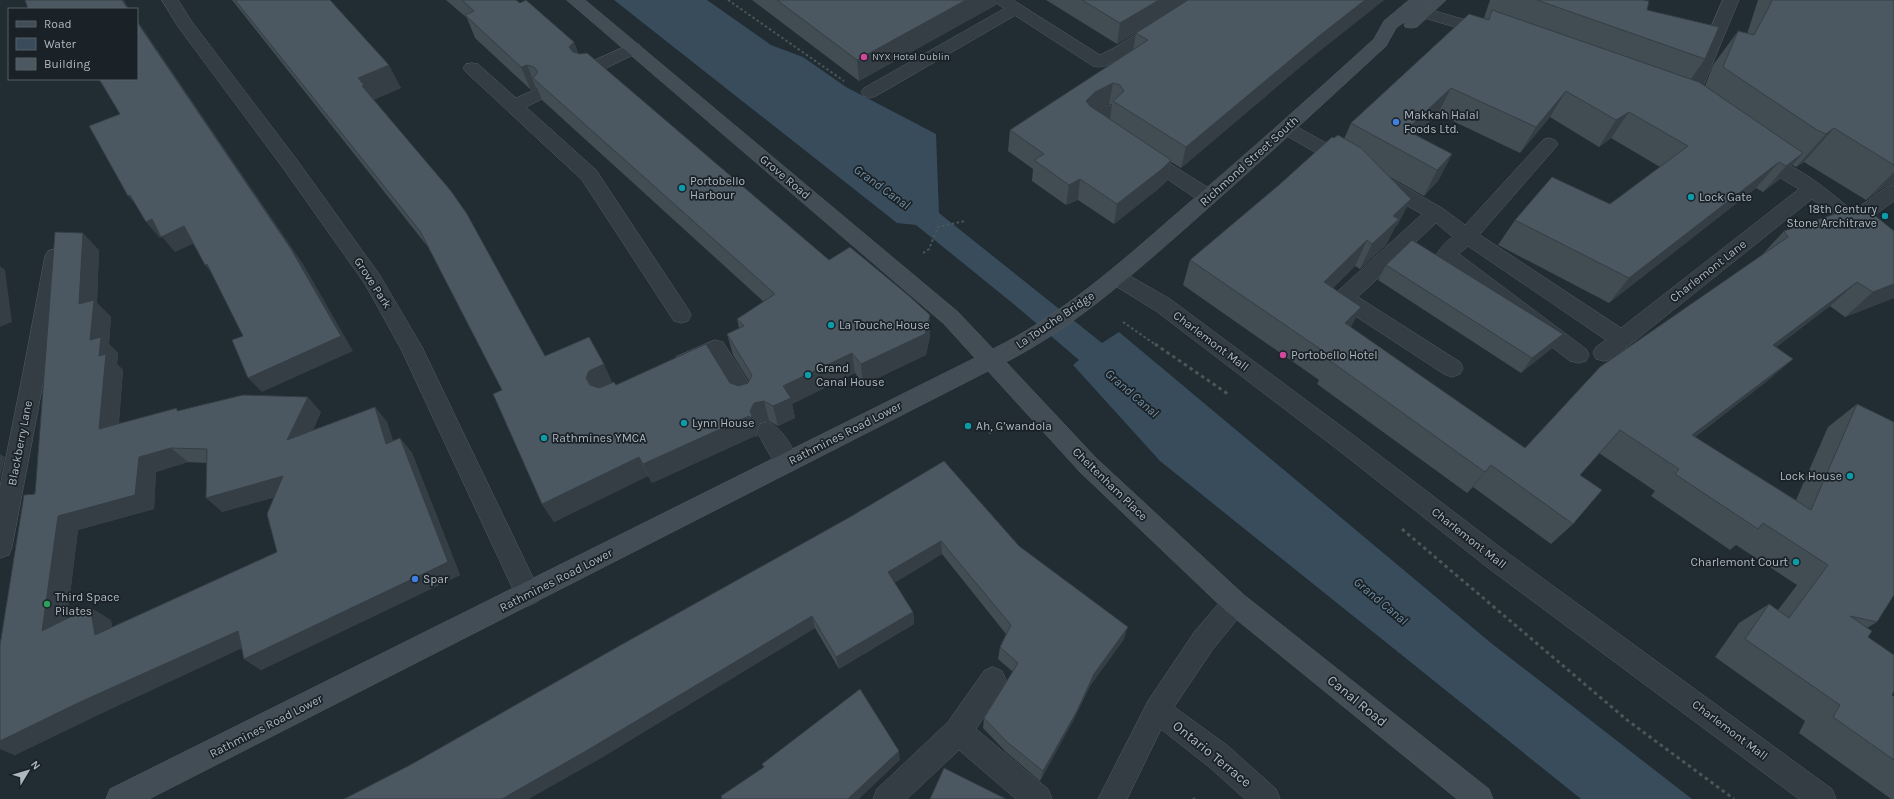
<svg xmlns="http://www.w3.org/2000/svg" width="1894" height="799" font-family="Karla,sans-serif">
  <rect width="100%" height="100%" fill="#212c33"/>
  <path fill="#384c5b" d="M614,0H707L771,45L803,57L846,87L936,134L939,213L1102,343L1119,332L1491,643L1692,799H1581L1160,461L1073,365L1079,360L1016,306L916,225L897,223Z"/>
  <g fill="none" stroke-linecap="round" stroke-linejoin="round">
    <g stroke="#525b62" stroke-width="1">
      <path id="service" d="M1723,0H1739L1696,103L1693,107L1687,109L1681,107L1678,103Z
        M1015,4L1021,6L1023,9L1021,12L876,96L870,98L864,96L861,92L864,88L1009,6Z
        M633,43L639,44L641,48L639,52L594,74L588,75L582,74L579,70L582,66Z
        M472,63L478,64L516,98L536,89L542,91L545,95L542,99L526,107L596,170L688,309L691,315L688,321L681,323L674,321L582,180L466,72L463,68L466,64Z
        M1110,105L1116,107L1119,111L1116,115L1107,122L1115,127L1118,131L1115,135L1109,137L1088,126L1085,122C1090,114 1101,108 1110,105Z
        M1286,122L1292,124L1353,158L1355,162L1353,166L1346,168L1339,166L1280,132L1277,128L1280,124Z
        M1549,138L1555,140L1558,144L1555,148L1474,241C1459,245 1447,232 1436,223L1358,297L1460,362L1463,368L1460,374L1452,377L1444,374L1337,304L1334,298L1337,292L1422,214L1377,189L1375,184L1377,179L1384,177L1391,179L1442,208L1465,225L1543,140Z
        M1144,149L1150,151L1215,192L1217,197L1215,202L1208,204L1201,202L1138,159L1135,155L1138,151Z
        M55,249L62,251L65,256L47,362L44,368L36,371L28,368L25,362L45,256L48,251Z
        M715,340L723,342L753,390L756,396L753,402L745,405L737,402L711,360L684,372L676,369L673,363L676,357Z
        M768,422C782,427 793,448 799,462L796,469C791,471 786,473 781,469C775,466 760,438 757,431L760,424Z
        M993,667L1002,671L1006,680L1002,689L976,729L1048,789L1052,799H1016L959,750L907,799H873L877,789L948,722L984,671Z"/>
    </g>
    <g stroke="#525b62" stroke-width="1">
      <path id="pedestrian" d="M1779,162C1803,168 1833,195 1853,211L1887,187L1894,185V201L1866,221L1894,243V261L1887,259L1812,199L1612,359L1604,361L1596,359L1593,353L1596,347L1606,340L1468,246L1459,254L1586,349L1589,355L1586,361L1578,363L1570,361L1439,260L1436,255C1443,243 1460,227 1474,231L1621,328L1799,189L1772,173L1770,168L1772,163Z"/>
    </g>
    <g stroke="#525b62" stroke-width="1">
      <path id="minor" d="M162,0H178L192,22L297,160L379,274L422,347L537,586L540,594L537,602L528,606L519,602L401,349L365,284L283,168L179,28Z
        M994,0H1013L1100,55L1114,48L1192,0H1211L1209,3L1126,56L1105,66L1099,67L1093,66L996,3Z
        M1424,8L1494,28L1496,32L1494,36L1488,37L1418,16L1416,13L1418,10Z
        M1116,269L1123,272L1170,299L1353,435L1505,551L1832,789L1836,799H1799L1487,567L1337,449L1156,311L1109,282L1106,277L1109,272Z
        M36,353L44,356L47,362L12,547L9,555L0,558V487L25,362L28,356Z
        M1157,697L1166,701L1228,746L1276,789L1280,799H1245L1208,766L1148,719L1144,710L1148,701Z"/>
    </g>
    <g stroke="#525b62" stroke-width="1">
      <path id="tertiary" d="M1235,591L1244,595L1248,603L1244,611L1213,649L1166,719L1127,799H1098L1148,701L1195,631L1226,595Z"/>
    </g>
    <g stroke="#525b62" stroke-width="1">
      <path id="secondary" d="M567,0H585L958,312L993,349C1061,315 1118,265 1175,215C1242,158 1308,99 1374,39L1384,21L1409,0H1427L1425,3L1428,0H1446L1417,27L1411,28L1405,27L1404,22L1396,28L1386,46C1321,106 1256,166 1189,225C1131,276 1074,327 1006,362L1096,458L1244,595L1489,789L1493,799H1457L1226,611L1080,472L988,371L149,799H106L110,789L975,358L944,324Z"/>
    </g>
    <path stroke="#465857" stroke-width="2" stroke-dasharray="2.5 2.5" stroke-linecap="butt" d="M728,0L844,81
      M923,253L929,249L938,227L965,221
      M1123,322L1156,345"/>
    <path stroke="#465857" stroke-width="3" stroke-dasharray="3.5 3.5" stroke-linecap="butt" d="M1155,344L1228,394
      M989,433L1007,423
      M1402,529L1627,720L1734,799"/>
    <use href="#service" fill="#343d44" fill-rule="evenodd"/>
    <use href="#pedestrian" fill="#343d44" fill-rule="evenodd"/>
    <use href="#minor" fill="#343d44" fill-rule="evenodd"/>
    <use href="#tertiary" fill="#343d44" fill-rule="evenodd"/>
    <use href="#secondary" fill="#434d56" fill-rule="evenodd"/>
  </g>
  <path fill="#414c53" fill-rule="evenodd" d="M232,0H330L401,88L373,100L545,356L612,383L616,385L730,383L739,386L748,383L749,381L733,355L727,334L739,328L737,319L764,302L542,100L537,88H536L531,90L475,38L467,18L446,0H516L574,42L578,53L829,260L930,315V336L926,355L863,385L855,373L792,404L795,418L778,426L769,421L760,423L756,430L758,436L755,437V436L652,483L648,476L554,522L542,504L502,390L428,247Z
    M752,0H996V5L859,81Z
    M1046,0H1384L1312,57L1181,168L1171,162L1167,181L1157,190L1114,224L1078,200L1066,205L1032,181L1033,169L1008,151L1010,130L1133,50L1136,33L1117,44ZM1109,104H1112L1110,119L1096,110Z
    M1490,0H1643L1647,10L1705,59L1691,79L1705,86L1713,65L1738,31L1747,34L1758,0H1894V184L1886,186L1866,200L1804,162L1796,167L1792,165L1780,179L1763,192L1756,188L1609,303L1498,245L1515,220L1610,204L1660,167L1611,138L1599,147L1550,117L1520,153L1438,114L1415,135L1452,154L1438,181L1424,196L1390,177L1411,199L1398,224L1395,227L1386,245L1360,269L1355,266L1333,288L1351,328L1525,448L1760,257L1784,231L1894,298L1845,317L1830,306L1776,347L1793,359L1766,382L1695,437L1796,500L1828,427L1857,404L1877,622L1867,628L1868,637L1892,695L1894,697V799H1891L1799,733L1805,721L1715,657L1739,623L1769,604L1778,610L1797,585L1736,545L1730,550L1651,496L1655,491L1599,453L1580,475L1573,524L1551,544L1473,487L1467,493L1317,384L1319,380L1183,285L1190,260L1334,138L1344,139L1351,123L1484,18Z
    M99,250L97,303L111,317L109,344L118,353L117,364L123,370L119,423L180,411L321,412L313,430L375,407L387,422L393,441L400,438L412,453L460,575L261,670L244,659L242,648L102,713L15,755L0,749V645L35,494ZM188,462L207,463L222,512L274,497L277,552L112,627L111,620L67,619L78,530L154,509L156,472Z
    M1386,265L1563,334L1551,349L1521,373L1378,280Z
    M850,517L1019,546L1124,639L1090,686L1073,721L1040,781L1006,752L983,728L984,718L1013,672L998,659L1000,647L1006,634L942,554L894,583L913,612L914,624L839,669L815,628L596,761L412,764Z"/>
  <path fill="#353e44" d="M122,0H124L129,9H128Z
    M966,0H996V5L859,81L857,60Z
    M1159,0H1189L1117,44L1120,23Z
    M1365,0H1384L1312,57L1181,168L1186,147L1319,36Z
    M137,20L303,264L353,351L262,392L248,378L291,249L137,22Z
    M574,42L582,64L569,47Z
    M389,65L401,88L372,100L375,109L358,78Z
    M527,65L536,88L531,90L521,67Z
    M1113,83L1109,104L1092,113L1086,101L1095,92Z
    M1451,88L1438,114L1400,150L1406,130Z
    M1566,91L1550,117L1520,153L1536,127Z
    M1629,112L1611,138L1599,147L1616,120Z
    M1834,128L1804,162L1796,167L1826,134Z
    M1803,153L1780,179L1763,192L1786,166Z
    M1452,154L1438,181L1424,196L1437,170Z
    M1171,160L1167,181L1157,190L1114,224L1117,204Z
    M1779,162L1756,188L1609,303L1629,278Z
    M1894,172V184L1886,186L1866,200Z
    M1080,179L1078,200L1066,205L1069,185Z
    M130,195L142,212L128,196Z
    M1411,199L1398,224L1395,227L1386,245L1360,269L1372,244L1393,216Z
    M152,219L184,226L197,242L175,252L162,237L160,238L146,222Z
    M83,233L99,250L97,303L111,317L109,344L118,353L117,364L123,370L117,443L99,429V356L90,340L79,304Z
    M1367,240L1355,266L1313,307L1324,282Z
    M207,264L218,280L205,265Z
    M0,266L5,270L12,322L0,327Z
    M1857,282L1830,306L1748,369L1773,345Z
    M1894,284V298L1845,317L1873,292Z
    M1361,307L1349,332L1345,323Z
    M930,315V336L926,355L863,385L861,364Z
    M1563,334L1551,349L1521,373L1532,358Z
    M852,353L855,373L792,404L795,418L778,426L773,406L783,386Z
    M1793,359L1766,382L1668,457L1692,435Z
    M604,364L613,384L596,399L586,378L589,371Z
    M308,397L321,412L301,455L287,440Z
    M764,401L769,421L760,423L756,430L758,436L755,437L750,418V411L754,403Z
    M375,407L387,422L398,459L386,444Z
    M749,416L755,436L652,483L643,464Z
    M400,438L412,453L460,575L261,670L244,659Z
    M171,448L188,462L156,472L154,509L78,530L64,643L42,631L58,516L139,457Z
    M0,454L5,457L0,479Z
    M639,457L648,476L554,522L542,504Z
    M1491,465L1473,487L1467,493Z
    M283,476L298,491L222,512L206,498Z
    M941,541L942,554L889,586L888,572Z
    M90,607L111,620L115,647L95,635Z
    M913,612L914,624L839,669L836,657Z
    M812,616L815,628L596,761L529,799H502Z
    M1128,627L1124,639L1090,686L1073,721L1040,781L1043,771L1094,674Z
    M238,631L255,642L102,713L15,755L0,749V741L80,702Z
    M899,751L900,760L859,799H848Z"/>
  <path fill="#4c5861" stroke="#353e44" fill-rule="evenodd" d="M25,0H122L128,9H28Z
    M235,0H330L389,65L358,78L364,85L362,86L451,191L467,214L545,356L589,337L604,364L589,371L586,378L590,385L599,388L614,382L616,385L706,344L730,383L739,386L748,383L752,375L727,334L744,326L737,319L775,294L533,78L538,72L534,67L527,65L521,67L465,15L474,11L462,0H516L520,3L526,0L574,42L569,47L573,52L580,54L587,53L829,260L850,247L908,295L930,315L925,334L861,364L852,353L783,386L791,398L773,406L764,401L754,403L750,411L752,416L750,418L749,416L643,464L639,457L542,504L493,394L502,390L420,231Z
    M777,0H966L857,60Z
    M1082,0H1159L1120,23Z
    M1188,0H1365L1319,36L1186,147L1113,101L1124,91L1120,85L1113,83L1095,92L1086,101L1090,106L1171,160L1162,169L1117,204L1080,179L1069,185L1034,160L1044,154L1010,130L1148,40L1136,33Z
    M1537,0H1643L1649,1L1647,10L1719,27L1705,59Z
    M1772,0H1894V165L1834,128L1826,134L1817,130L1723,67L1738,31L1754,35L1769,7Z
    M1492,10L1699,82L1803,153L1786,166L1779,162L1629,278L1515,220L1552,177L1610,204L1688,146L1629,112L1616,120L1566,91L1536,127L1451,88L1406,130L1452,154L1437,170L1351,123L1469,14L1489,20Z
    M137,22L291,249L341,336L248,378L232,340L243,336L207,264L205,265L184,226L161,237L152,219L146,222L130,195L128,196L89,126L120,114L99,79H137Z
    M1338,135L1361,148L1411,199L1393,216L1399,219L1372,244L1367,240L1324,282L1361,307L1345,323L1525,448L1600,367L1788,237L1784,231L1862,205L1894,231V284L1873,292L1857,282L1773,345L1793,359L1692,435L1811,510L1857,404L1894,422V595L1877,622L1850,616L1872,631L1868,637L1894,655V691L1892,695L1894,697V760L1833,717L1840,705L1745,639L1769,604L1789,618L1828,565L1763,523L1758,529L1675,474L1679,469L1620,430L1580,475L1602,490L1573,524L1491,465L1485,472L1329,360L1332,357L1190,260L1279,185L1332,137L1334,138Z
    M55,232L83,233L79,304L94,300L90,340L101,337L99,356L106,354L99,429L177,408V411L243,395L308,397L287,440L375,407L386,444L400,438L448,562L244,659L238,631L80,702L0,741V645L24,495L35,494ZM171,448L207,449L206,498L283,476L267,514L277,552L95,635L90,607L42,631L58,516L135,495L139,457Z
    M1412,240L1563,334L1532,358L1386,265Z
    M944,461L1019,546L1128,627L1094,674L1077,711L1043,771L1007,742L984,718L1018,663L1000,647L1011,625L941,541L888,572L913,612L836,657L812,616L586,751L502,799H344L412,764L619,646L850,517Z
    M860,689L899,751L848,799H722L721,796L764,767L762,764Z
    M944,768L1006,799H930Z
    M1194,797L1196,799H1192Z"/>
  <g fill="#d1479c" stroke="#1a2228" stroke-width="1.5">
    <circle cx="864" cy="57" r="4"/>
    <circle cx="1283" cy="355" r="4"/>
  </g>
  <g fill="#3f7fe0" stroke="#1a2228" stroke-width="1.5">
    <circle cx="1396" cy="122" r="4"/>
    <circle cx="415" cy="579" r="4"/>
  </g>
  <g fill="#0f9aa8" stroke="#1a2228" stroke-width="1.5">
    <circle cx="682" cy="188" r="4"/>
    <circle cx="1691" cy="197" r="4"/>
    <circle cx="1885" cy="216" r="4"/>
    <circle cx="831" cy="325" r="4"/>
    <circle cx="808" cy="375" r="4"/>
    <circle cx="684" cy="423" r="4"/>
    <circle cx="968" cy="426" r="4"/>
    <circle cx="544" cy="438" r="4"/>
    <circle cx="1850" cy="476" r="4"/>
    <circle cx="1796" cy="562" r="4"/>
  </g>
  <circle fill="#2e9e5b" stroke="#1a2228" stroke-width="1.5" cx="47" cy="604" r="4"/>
  <g text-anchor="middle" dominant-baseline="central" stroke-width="3.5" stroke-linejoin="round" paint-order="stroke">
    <g font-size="10" fill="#aeb8c1" stroke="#1a2228" text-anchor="start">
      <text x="872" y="57">NYX Hotel Dublin</text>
    </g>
    <g font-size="12" fill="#aeb8c1" stroke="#1a2228" text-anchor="start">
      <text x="1404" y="115">Makkah Halal<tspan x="1404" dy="14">Foods Ltd.</tspan></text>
      <text x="690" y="181">Portobello<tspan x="690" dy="14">Harbour</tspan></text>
      <text x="1699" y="197">Lock Gate</text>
      <text x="1877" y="209" text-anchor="end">18th Century<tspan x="1877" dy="14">Stone Architrave</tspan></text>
      <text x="839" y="325">La Touche House</text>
      <text x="1291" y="355">Portobello Hotel</text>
      <text x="816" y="368">Grand<tspan x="816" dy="14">Canal House</tspan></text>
      <text x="692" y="423">Lynn House</text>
      <text x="976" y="426">Ah, G’wandola</text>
      <text x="552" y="438">Rathmines YMCA</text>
      <text x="1842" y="476" text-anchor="end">Lock House</text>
      <text x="1788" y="562" text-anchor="end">Charlemont Court</text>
      <text x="423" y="579">Spar</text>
      <text x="55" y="597">Third Space<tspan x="55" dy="14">Pilates</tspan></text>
    </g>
    <g font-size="12" fill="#aeb8c1" stroke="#1a2228">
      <text transform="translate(1249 161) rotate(-42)">Richmond Street South</text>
      <text transform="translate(785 177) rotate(40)">Grove Road</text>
      <text transform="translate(1708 271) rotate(-38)">Charlemont Lane</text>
      <text transform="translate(373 283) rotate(57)">Grove Park</text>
      <text transform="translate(1055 320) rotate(-34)">La Touche Bridge</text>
      <text transform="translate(1211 341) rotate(37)">Charlemont Mall</text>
      <text transform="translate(845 433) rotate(-27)">Rathmines Road Lower</text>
      <text transform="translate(20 443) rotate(-79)">Blackberry Lane</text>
      <text transform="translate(1110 484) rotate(44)">Cheltenham Place</text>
      <text transform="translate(1469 538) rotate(38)">Charlemont Mall</text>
      <text transform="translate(556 580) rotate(-27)">Rathmines Road Lower</text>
      <text transform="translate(266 726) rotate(-27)">Rathmines Road Lower</text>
      <text transform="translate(1730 730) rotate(37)">Charlemont Mall</text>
    </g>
    <g font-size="13" font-style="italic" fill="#728ea1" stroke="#1a2228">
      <text transform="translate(882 187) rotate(36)">Grand Canal</text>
      <text transform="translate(1132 393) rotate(41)">Grand Canal</text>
      <text transform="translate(1381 601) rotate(40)">Grand Canal</text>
    </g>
    <g font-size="14" fill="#aeb8c1" stroke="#1a2228">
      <text transform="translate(1357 701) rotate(39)">Canal Road</text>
      <text transform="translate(1212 754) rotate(39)">Ontario Terrace</text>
    </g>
  </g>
  <rect x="8" y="8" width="130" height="72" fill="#1a2228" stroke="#555e65"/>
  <rect x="16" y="21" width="20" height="6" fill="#434d56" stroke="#555e65"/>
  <text x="44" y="28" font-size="12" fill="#aeb8c1">Road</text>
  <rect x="16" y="38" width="20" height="12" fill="#384c5b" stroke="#555e65"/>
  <text x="44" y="48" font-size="12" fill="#aeb8c1">Water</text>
  <rect x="16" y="58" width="20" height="12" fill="#4c5861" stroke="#555e65"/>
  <text x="44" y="68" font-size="12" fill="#aeb8c1">Building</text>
  <g transform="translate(28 771) rotate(52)" stroke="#1a2228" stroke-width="3" paint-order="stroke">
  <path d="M0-3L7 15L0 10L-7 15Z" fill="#aeb8c1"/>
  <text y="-6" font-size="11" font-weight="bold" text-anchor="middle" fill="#aeb8c1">N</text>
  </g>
</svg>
